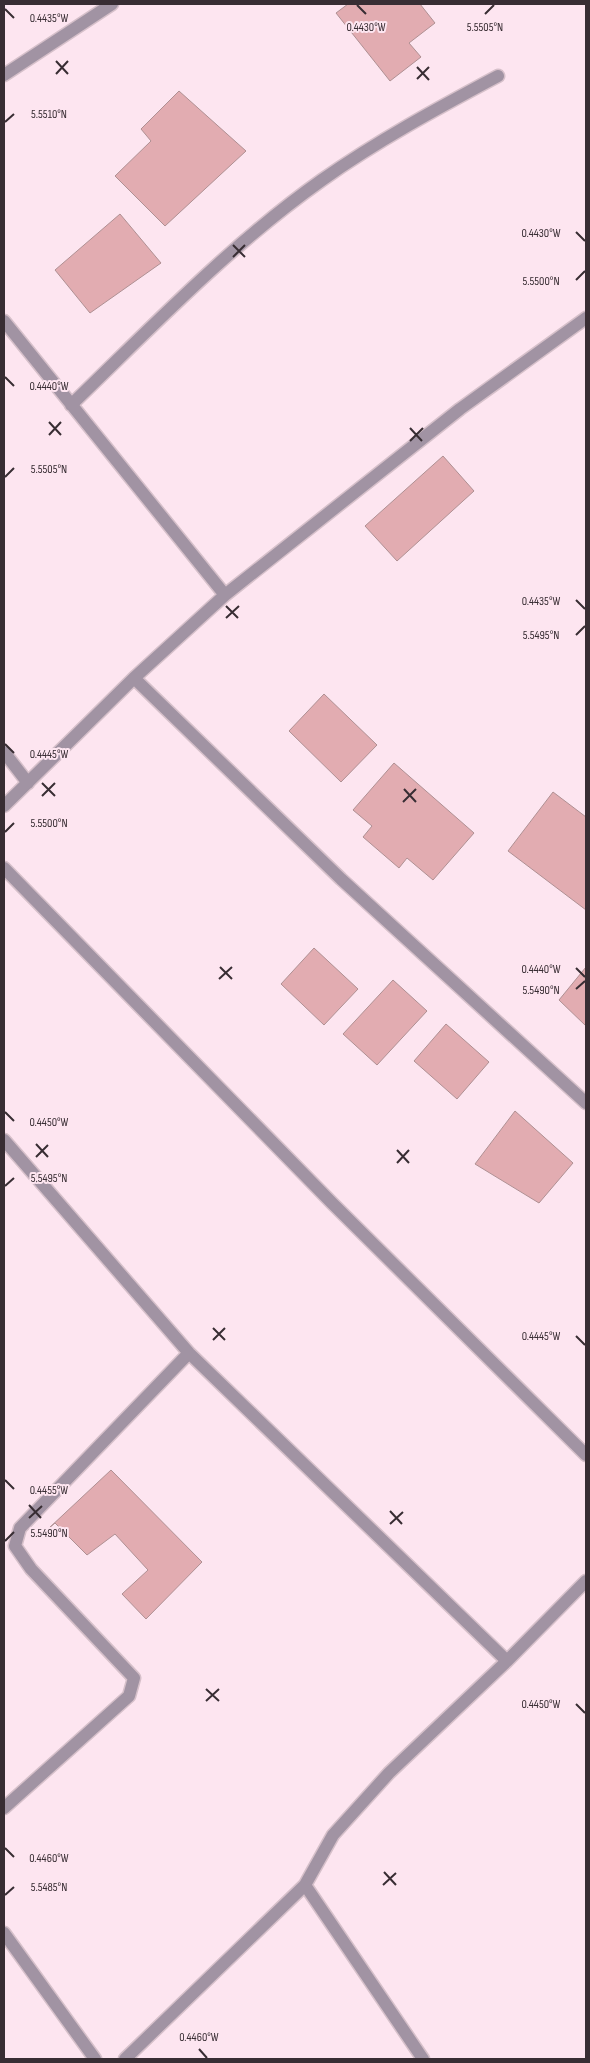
<svg xmlns="http://www.w3.org/2000/svg" width="590" height="2063" font-family="'Sofia Sans Condensed',sans-serif">
  <rect width="100%" height="100%" fill="#fde5f0"/>
  <path fill="#e2acb1" stroke="#af9093" d="M348,4H420L435,23L409,43L421,57L390,81L336,13Z
    M179,91L246,151L165,226L115,176L151,141L141,129Z
    M120,214L161,263L90,313L55,270Z
    M443,456L474,491L397,561L365,526Z
    M324,694L377,745L341,782L289,731Z
    M394,763L474,833L433,880L407,858L399,868L363,837L372,826L353,810Z
    M553,792L586,817V910L508,851Z
    M314,948L358,989L324,1025L281,984Z
    M586,967V1026L559,1000Z
    M393,980L427,1011L377,1065L343,1034Z
    M446,1024L489,1062L457,1099L414,1061Z
    M515,1111L573,1163L539,1203L475,1164Z
    M111,1470L202,1562L146,1619L122,1594L148,1570L115,1534L87,1555L55,1523L48,1529Z"/>
  <g fill="none" stroke-linecap="round" stroke-linejoin="round">
    <g stroke="#d6c0ca" stroke-width="15">
      <path id="minor" d="M4,75L112,4
        M4,321L225,595
        M71,405C152,327 230,245 322,180C377,141 438,108 498,76
        M134,678L341,879L586,1103
        M4,752L28,783
        M4,806L134,678L225,595L460,409L586,318
        M4,868L332,1203L586,1455
        M4,1140L189,1353L507,1661
        M4,1808L129,1696L134,1678L31,1569L15,1546L20,1528L189,1353
        M305,1885L423,2059
        M4,1933L95,2059
        M125,2059L305,1885L333,1835L389,1773L507,1661L586,1581"/>
    </g>
    <use href="#minor" stroke="#a193a3" stroke-width="12"/>
  </g>
  <path fill="none" stroke="#382d33" stroke-width="2" d="M357,5L366,14M5,9L14,18M485,14L494,5M56,61L68,74M417,67L429,80M56,74L68,61M417,79L429,67M5,122L14,114M576,232L585,241M233,245L245,257M233,257L245,245M576,280L585,271M5,377L14,386M49,422L61,435M410,428L422,441M49,435L61,422M410,441L423,428M5,477L14,468M576,600L585,609M226,606L238,618M226,618L239,606M576,635L585,626M5,744L14,753M42,783L55,796M404,789L416,802M42,796L55,783M403,802L416,789M5,832L14,823M220,967L232,979M576,968L585,977M219,979L232,967M576,989L585,981M5,1112L14,1121M36,1144L48,1157M397,1150L409,1163M36,1157L48,1145M397,1163L409,1150M5,1186L14,1178M213,1328L225,1340M576,1336L585,1345M213,1340L225,1328M5,1480L14,1489M29,1505L41,1518M390,1511L402,1524M29,1518L42,1506M390,1524L403,1512M5,1541L14,1532M206,1689L219,1701M206,1701L219,1689M576,1704L585,1713M5,1848L14,1857M384,1872L396,1885M383,1885L396,1873M5,1895L14,1887M199,2049L207,2058"/>
  <g font-size="12" text-anchor="middle" fill="#382d33" stroke="#fde5f0" stroke-width="4" stroke-linejoin="round" paint-order="stroke">
    <text x="49" y="22">0.4435°W</text>
    <text x="485" y="31">5.5505°N</text>
    <text x="366" y="31">0.4430°W</text>
    <text x="49" y="118">5.5510°N</text>
    <text x="541" y="237">0.4430°W</text>
    <text x="541" y="285">5.5500°N</text>
    <text x="49" y="390">0.4440°W</text>
    <text x="49" y="473">5.5505°N</text>
    <text x="541" y="605">0.4435°W</text>
    <text x="541" y="639">5.5495°N</text>
    <text x="49" y="758">0.4445°W</text>
    <text x="49" y="827">5.5500°N</text>
    <text x="541" y="973">0.4440°W</text>
    <text x="541" y="994">5.5490°N</text>
    <text x="49" y="1126">0.4450°W</text>
    <text x="49" y="1182">5.5495°N</text>
    <text x="541" y="1340">0.4445°W</text>
    <text x="49" y="1494">0.4455°W</text>
    <text x="49" y="1537">5.5490°N</text>
    <text x="541" y="1708">0.4450°W</text>
    <text x="49" y="1862">0.4460°W</text>
    <text x="49" y="1891">5.5485°N</text>
    <text x="199" y="2041">0.4460°W</text>
  </g>
  <rect width="590" height="2063" fill="none" stroke="#382d33" stroke-width="10"/>
</svg>
